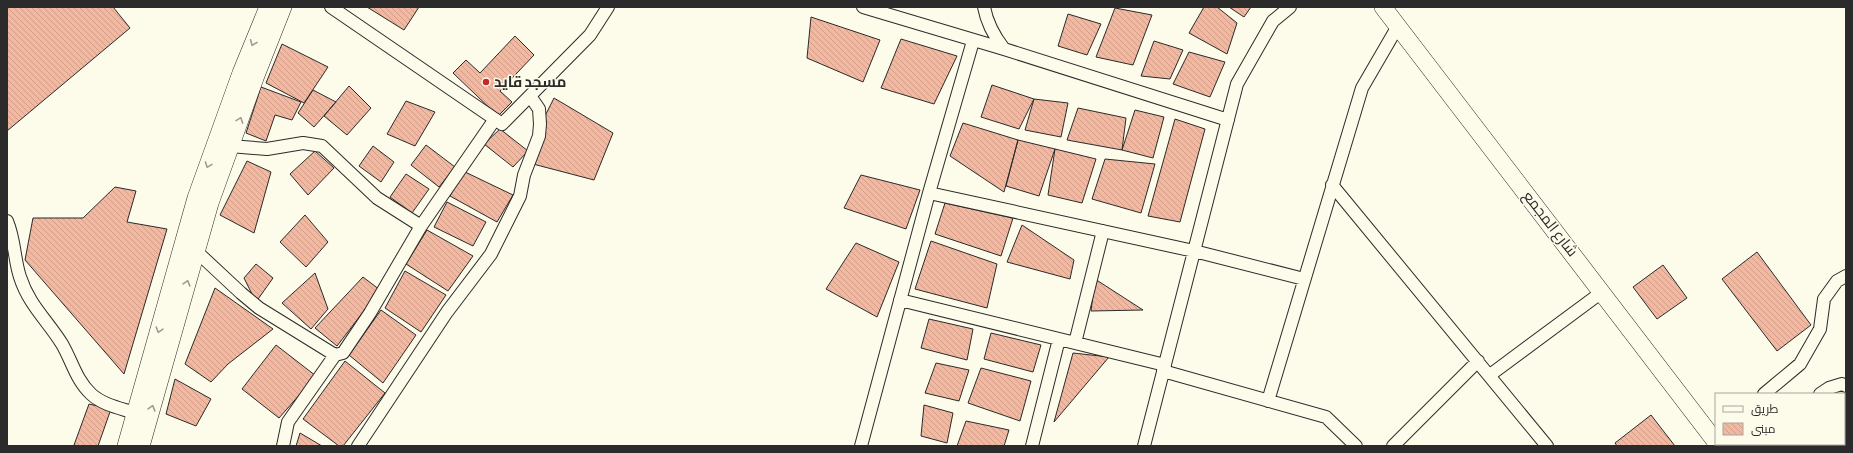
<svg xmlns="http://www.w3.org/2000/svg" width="1853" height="453" font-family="'Sofia Sans Condensed',Cairo,sans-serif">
  <defs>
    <pattern id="building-back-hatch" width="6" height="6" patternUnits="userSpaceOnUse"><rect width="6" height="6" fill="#f2b8a0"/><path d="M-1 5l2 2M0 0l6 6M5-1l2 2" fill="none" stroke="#d09e8a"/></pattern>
  </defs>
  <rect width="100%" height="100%" fill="#fdfbea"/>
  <path fill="url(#building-back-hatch)" stroke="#2b2b2b" d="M7,7H113L130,28L7,131Z
    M367,7H419L404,30Z
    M1204,7H1217L1237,23L1227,54L1189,33Z
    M1229,7H1251L1244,17Z
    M1115,8L1152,15L1133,65L1096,57Z
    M1068,14L1101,24L1087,55L1058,46Z
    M811,17L880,40L863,82L807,58Z
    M515,36L534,55L500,91L512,102L498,116L453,73L466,60L480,73Z
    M901,39L957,56L934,104L881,88Z
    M1154,41L1183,50L1170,79L1141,76Z
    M282,44L328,67L304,103L266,83Z
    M1189,52L1225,62L1210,97L1173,84Z
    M992,85L1034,99L1019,129L981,117Z
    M349,86L371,108L347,135L324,116Z
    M261,87L301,102L292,120L275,115L266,141L246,133Z
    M313,90L336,102L314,127L298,113Z
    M554,98L613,133L594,180L533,164L545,116Z
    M1034,99L1068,103L1061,137L1025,130Z
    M406,101L435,112L415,146L387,134Z
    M1078,108L1126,118L1122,150L1067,140Z
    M1135,110L1164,117L1153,158L1122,150Z
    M1175,119L1205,129L1180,222L1148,216Z
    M963,123L1018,140L1004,192L950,156Z
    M500,129L528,151L513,167L484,144Z
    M1018,140L1055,149L1039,196L1006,186Z
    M426,145L455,167L439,187L411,165Z
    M373,146L394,162L381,182L359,166Z
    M1055,149L1096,159L1082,203L1048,195Z
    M315,151L334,168L308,195L290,174Z
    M1105,159L1155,164L1141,213L1092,199Z
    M247,161L271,172L254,233L220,215Z
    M463,171L513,195L497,222L450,196Z
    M406,174L429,189L412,213L390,197Z
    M861,175L920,190L906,229L844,208Z
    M115,187L136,191L127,222L167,229L124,374L25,260L33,218H83Z
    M447,202L486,222L473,246L434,227Z
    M945,203L1013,218L1001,256L935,234Z
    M305,215L328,242L306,267L280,242Z
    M1022,225L1074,260L1070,279L1007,262Z
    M427,230L473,256L448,291L406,264Z
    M931,241L997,264L987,308L915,289Z
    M856,243L899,262L877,317L826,289Z
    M1757,252L1811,325L1777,351L1722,279Z
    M256,264L273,278L256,302L244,278Z
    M1663,265L1687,298L1657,319L1633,287Z
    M405,271L446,295L421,332L385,308Z
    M315,273L328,309L311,329L282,303Z
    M363,277L380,290L337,346L315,328Z
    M1095,279L1143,310L1091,311Z
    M215,288L273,329L228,364L211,382L185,364Z
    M381,310L416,335L383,383L349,355Z
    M929,319L973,329L967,360L921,348Z
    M991,333L1041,345L1033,372L984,359Z
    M276,345L316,376L279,418L242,389Z
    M1073,353L1109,357L1054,422Z
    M345,361L385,393L343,446H339L303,419Z
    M936,363L969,370L959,401L925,393Z
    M981,368L1031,381L1020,421L968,403Z
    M175,379L211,399L196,426L166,414Z
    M89,404L111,409L98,446H78L74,445Z
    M924,405L953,413L947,443L921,436Z
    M1651,415L1675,446H1617L1615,443Z
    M966,421L1009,430L1004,446H957Z
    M300,433L322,446H296Z"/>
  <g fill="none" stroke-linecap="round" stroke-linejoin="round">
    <g stroke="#2b2b2b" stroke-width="14">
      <path id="street" d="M331,7L502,124L590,35L608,7
        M863,7L1004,49L1228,120
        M984,7C987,24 994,36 1004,49
        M230,146L267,149L303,143L322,146L377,198L421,226L495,119
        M1332,185L1547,446
        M929,193L1194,251L1304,279
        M7,221C15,240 14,259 20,277C29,305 47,320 62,344C72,361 76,380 91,394C103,405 120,408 135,413
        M196,251L241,293L259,308L335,355L343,353L370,313L421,226
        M900,300L1165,365
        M1075,343L1103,231
        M1163,371L1326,417L1356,446
        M1490,375L1602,292
        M1764,394L1800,364L1820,329L1824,299L1837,281L1846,276
        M1820,394L1829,388L1842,384L1846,386
        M1268,401L1362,88L1398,26
        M283,446L288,422L335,355
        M358,446L447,312L491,254L520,196L524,175L539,136L540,124L539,109L530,96
        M861,446L929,193L973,41
        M1032,446L1059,339
        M1144,446L1237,84L1273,21L1290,7
        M1393,446L1478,361
        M1768,446L1769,444"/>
    </g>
    <g stroke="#2b2b2b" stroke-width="18">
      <path id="secondary" d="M1383,7L1716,442
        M126,446L196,198L241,73L268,7
        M141,446L210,203L255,78L283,7"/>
    </g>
    <use href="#street" stroke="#fdfbea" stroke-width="12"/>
    <use href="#secondary" stroke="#fdfbea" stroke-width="17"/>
  </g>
  <defs><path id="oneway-chevron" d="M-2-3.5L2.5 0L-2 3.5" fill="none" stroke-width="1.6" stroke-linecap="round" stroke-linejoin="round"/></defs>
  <g stroke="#9e9d94">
    <use href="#oneway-chevron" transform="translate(253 43) rotate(112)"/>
    <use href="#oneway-chevron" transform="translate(240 120) rotate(-70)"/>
    <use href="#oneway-chevron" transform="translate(208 165) rotate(110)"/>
    <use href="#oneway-chevron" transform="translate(187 283) rotate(-74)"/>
    <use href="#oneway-chevron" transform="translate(159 330) rotate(106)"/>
    <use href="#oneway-chevron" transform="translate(152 408) rotate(-74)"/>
  </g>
  <circle fill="#c62828" stroke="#fdfbea" stroke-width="1.5" cx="486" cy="82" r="4"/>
  <g text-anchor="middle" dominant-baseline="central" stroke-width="3" stroke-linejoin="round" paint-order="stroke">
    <g font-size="15" font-weight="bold" fill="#2b2b2b" stroke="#fdfbea" text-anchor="start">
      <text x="494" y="82">مسجد قايد</text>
    </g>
    <g font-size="15" fill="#2b2b2b" stroke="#fdfbea">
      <text transform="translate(1550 224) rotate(52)">شارع المجمع</text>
    </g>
  </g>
  <rect width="1853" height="453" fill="none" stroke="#2b2b2b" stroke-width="16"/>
  <rect x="1715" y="393" width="130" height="52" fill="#fdfbea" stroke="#a9a89e"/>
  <rect x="1723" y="406" width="20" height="6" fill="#fdfbea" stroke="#a9a89e"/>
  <text x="1751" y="413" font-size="12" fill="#2b2b2b">طريق</text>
  <rect x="1723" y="423" width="20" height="12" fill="url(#building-back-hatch)" stroke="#a9a89e"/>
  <text x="1751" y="433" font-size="12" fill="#2b2b2b">مبنى</text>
</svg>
